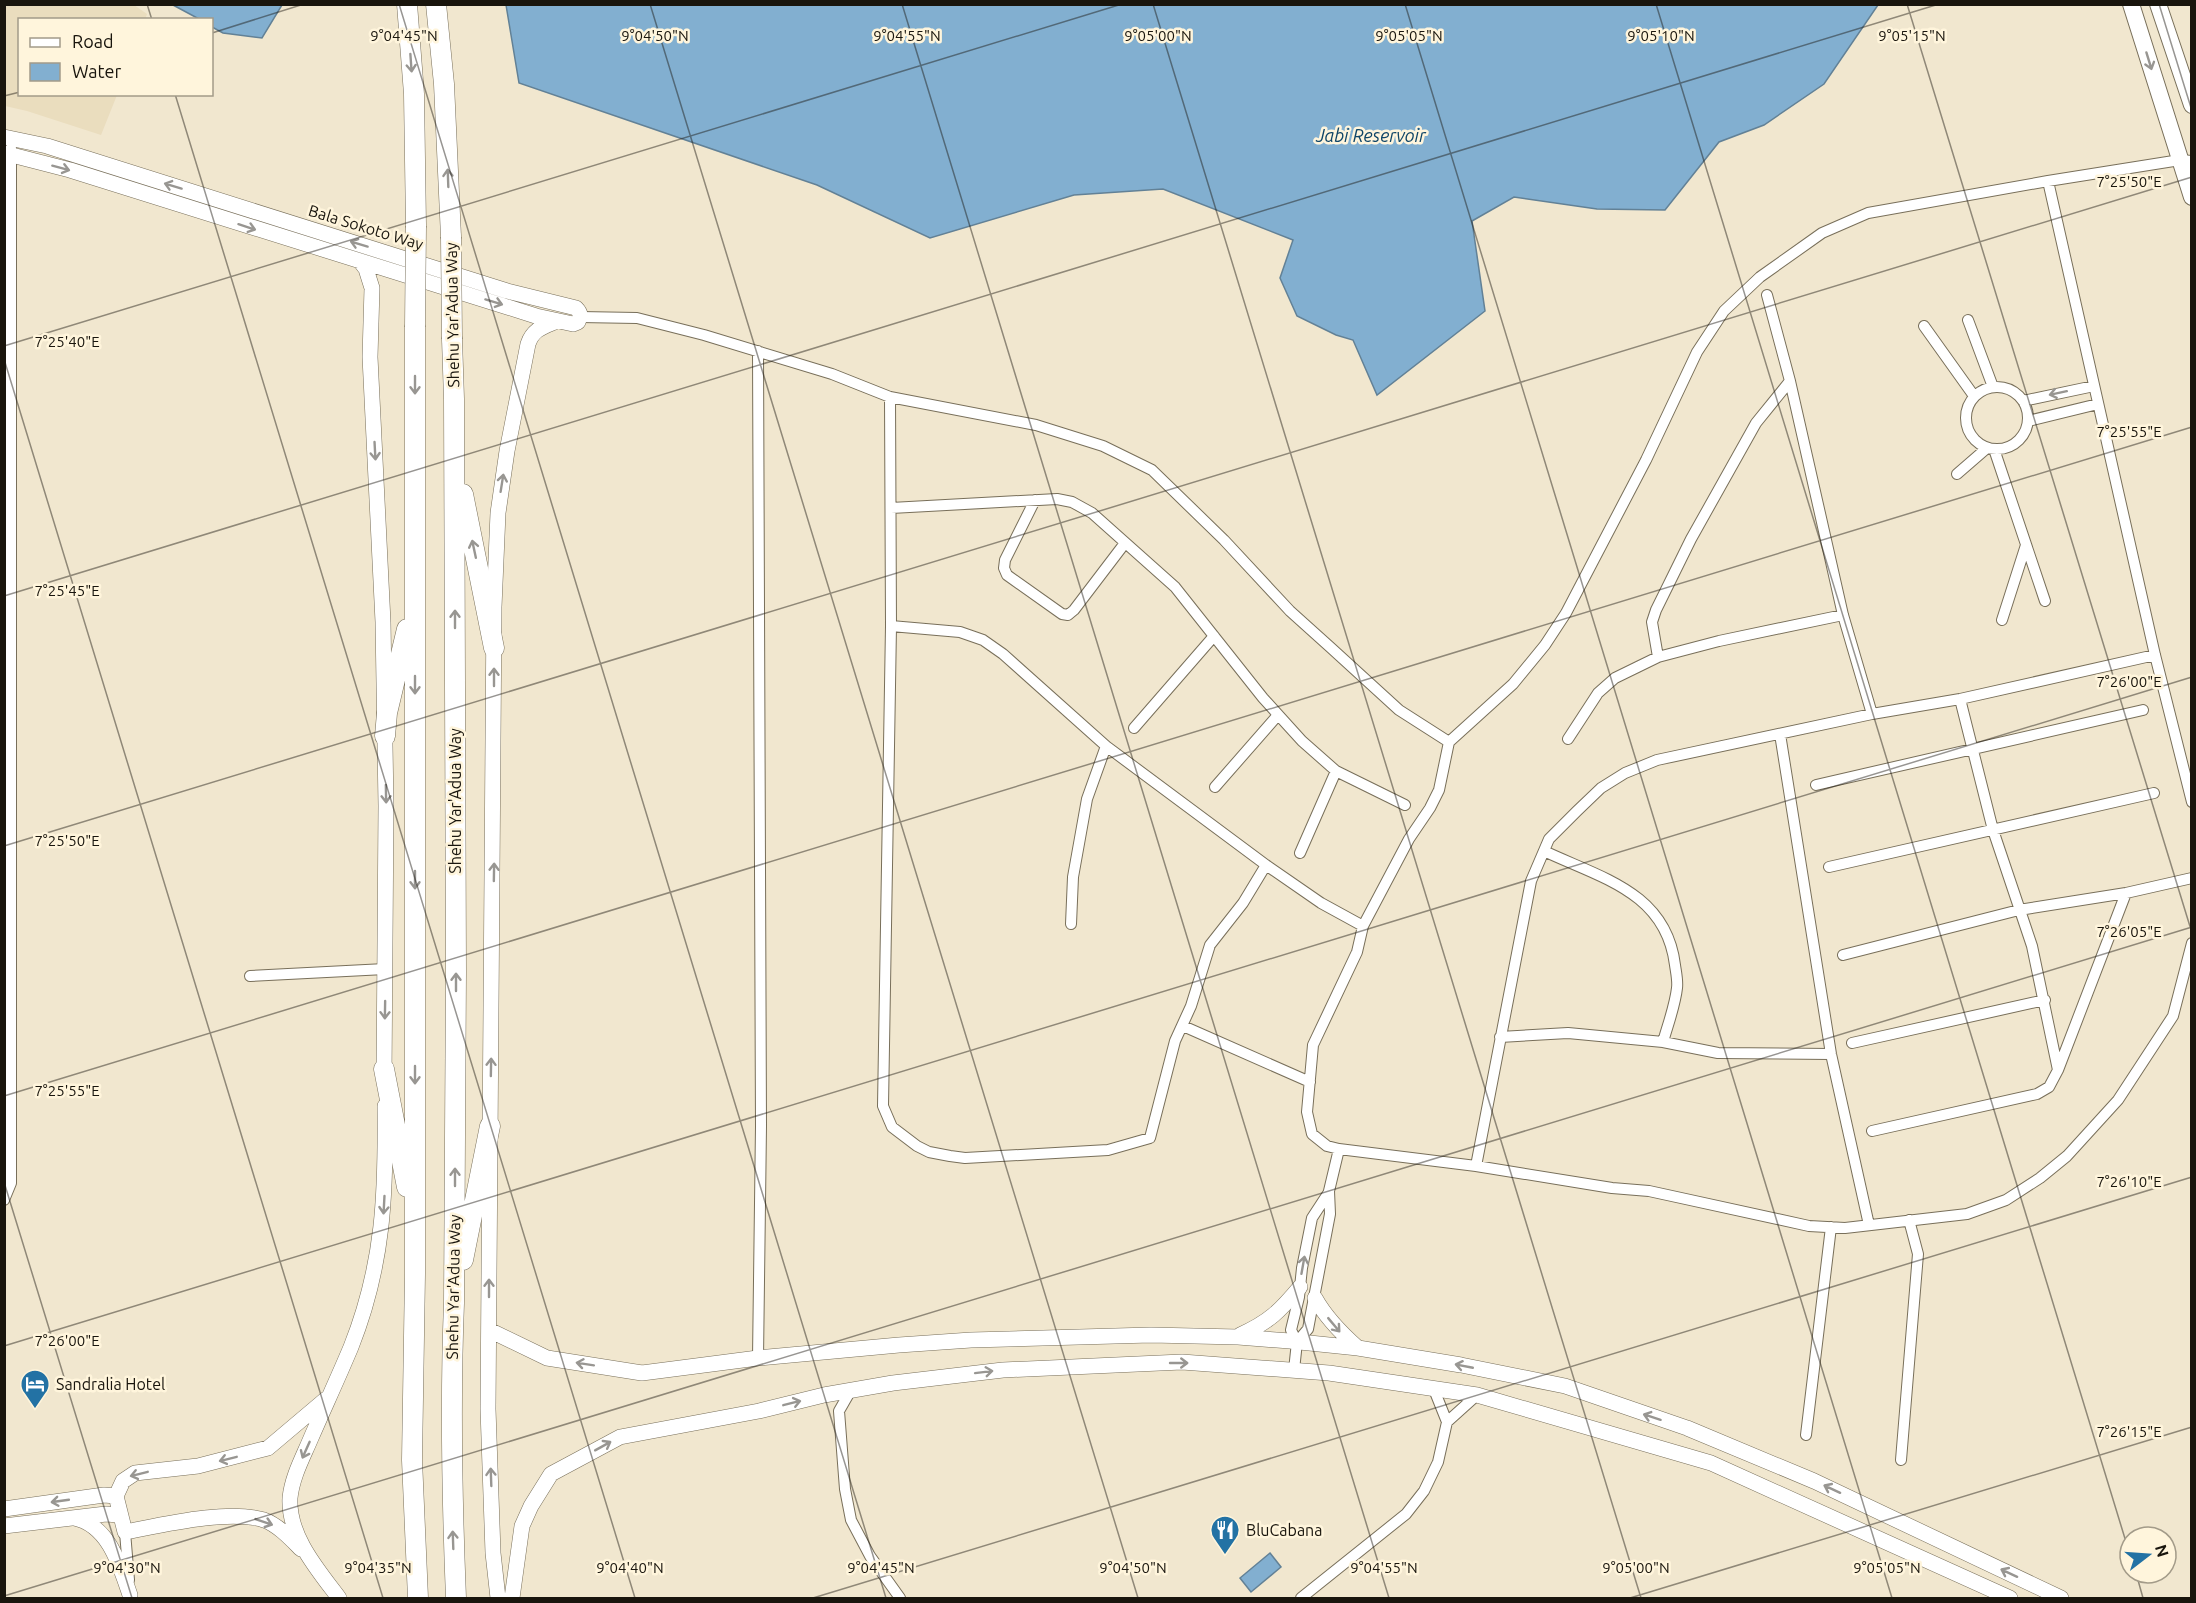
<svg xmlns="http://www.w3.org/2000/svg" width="2196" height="1603" font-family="Ubuntu,sans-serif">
  <rect width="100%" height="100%" fill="#f1e7cf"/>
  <path fill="#eaddbe" d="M4,5H134L147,14L145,20H20V94L117,95L101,135L27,111L5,106Z"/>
  <path fill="#82afd0" stroke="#628196" stroke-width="1.5" d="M173,5H282L262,38L223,33L212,27V20L199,19Z
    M506,5V4L1878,5L1824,84L1764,125L1719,142L1665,210L1597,209L1514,197L1472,221L1485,311L1377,395L1353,340L1336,335L1297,316L1280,278L1293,240L1163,189L1074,195L930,238L817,185L519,83Z
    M1270,1553L1281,1567L1251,1592L1240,1578Z"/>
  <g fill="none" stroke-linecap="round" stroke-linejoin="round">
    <g stroke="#786f5a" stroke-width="12">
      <path id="street" d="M2192,161L2180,160L2048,181L2155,655L2192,802
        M1767,295L1790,381L1843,615L1872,714
        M580,317L637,318L704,335L832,374L890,397L1036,425L1103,446L1152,470L1224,540L1290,611L1330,647L1399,710L1449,742
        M1968,320L1993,387
        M1924,326L1974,396
        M758,351L761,1126L758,1358
        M1966 418a31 31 0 1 1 62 0a31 31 0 1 1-62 0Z
        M890,397L891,626L883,1106L892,1127L917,1146L929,1152L950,1156L965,1158L1108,1150L1150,1138L1175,1041L1191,1006L1210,945L1243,903L1266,865
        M2023,401L2094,386
        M2028,421L2098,404
        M1994,449L2045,601
        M1957,474L1987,448
        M1035,500L1005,560L1004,568L1007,575L1062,614L1068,615L1074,610L1125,543
        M891,508L1057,499L1072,502L1092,513L1175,587L1263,698L1302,741L1336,771L1405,805
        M2002,620L2026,545
        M891,626L960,632L983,640L1003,654L1106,746L1266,865L1321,903L1363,926
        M1658,657L1652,622L1656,610L1691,539L1756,423L1790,381
        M1960,699L1993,830L2032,946L2058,1070
        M1134,728L1214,636
        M1780,734L1831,1054L1869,1225
        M1568,739L1598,693L1615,678L1658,657L1719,641L1843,615
        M1816,785L2143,710
        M1215,787L1278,715
        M1544,851C1601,878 1666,892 1675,965C1676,972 1678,981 1677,988C1675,1006 1668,1024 1663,1042
        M1300,853L1336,771
        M1829,867L2154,793
        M1071,924L1073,877L1087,799L1106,746
        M1843,955L2019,910L2126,893L2192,878
        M250,976L385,969
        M1183,1026L1310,1082
        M1500,1037L1568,1033L1663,1042L1718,1053L1831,1054
        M1852,1043L2045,1000
        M1872,1131L2037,1094L2049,1087L2058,1070L2126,893
        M1339,1149L1327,1146L1312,1134L1307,1112L1313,1045L1357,952L1363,926L1409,839L1430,808L1439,790L1449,742L1513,684L1545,645L1566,613L1646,460L1697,352L1724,311L1760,277L1822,233L1868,213L2048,181
        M1476,1166L1531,881L1549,839L1577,811L1601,788L1625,773L1657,760L1872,714L1960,699L2155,655
        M4,1200L11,1183V148
        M1297,1342L1308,1329L1330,1214L1329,1191L1339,1149L1476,1166L1612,1188L1649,1191L1809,1226L1845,1228L1967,1214L2006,1200L2040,1178L2067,1156L2118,1100L2173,1016L2192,943
        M1294,1370L1297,1342L1291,1330L1299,1297L1302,1268L1312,1218L1329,1192
        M1433,1387L1447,1422
        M851,1390L839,1411L845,1489L851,1520L870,1556L900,1598
        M1806,1435L1831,1227
        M1901,1460L1918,1254L1909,1220
        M125,1532L129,1580
        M1301,1598L1406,1514L1424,1491L1438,1462L1447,1422L1477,1395"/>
    </g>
    <g stroke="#786f5a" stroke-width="16">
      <path id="secondary" d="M4,137L47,146L507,291L576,308C581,313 581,316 578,322L573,324L536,316L70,170L4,153
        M360,261L366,269L372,288L370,357L383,622L386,806L384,1079
        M1315,1298C1326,1318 1341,1333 1358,1348
        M489,1330L547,1358L642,1373L758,1358L899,1345L971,1340L1151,1335L1238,1337L1290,1341L1358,1348L1461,1365L1565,1386L1687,1428L1814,1481L2061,1598
        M1240,1335C1269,1322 1280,1311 1300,1287
        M116,1496L125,1532C162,1525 228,1509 264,1520C278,1525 291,1539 301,1549
        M116,1496L123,1481L135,1473L198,1466L268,1448L326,1399
        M4,1509L104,1495L116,1496
        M74,1518C109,1525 120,1566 130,1595
        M4,1526L106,1514L119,1515
        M339,1598C318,1570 288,1536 290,1498C292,1477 303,1457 311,1438C324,1408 338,1378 351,1347C384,1264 386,1193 385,1106
        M498,1598L493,1553L488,1409L494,607L498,513L507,451L528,344C533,329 543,327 557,321
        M512,1598L522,1526L531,1506L551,1474L620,1437L759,1411L824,1395L893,1383L1003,1370L1182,1362L1329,1373L1477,1395L1711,1463L2010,1598"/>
    </g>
    <g stroke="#786f5a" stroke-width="18">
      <path id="primary" d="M2131,4L2192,197
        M2158,4L2192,105"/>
    </g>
    <g stroke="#786f5a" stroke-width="21">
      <path id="highway" d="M407,4L414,94L416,226
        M436,4L444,84L451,237
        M415,327V1274L412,1460L418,1598
        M452,339L454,399L456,971L454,1303C450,1402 452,1500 456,1598
        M463,494L494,648
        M385,736L387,713L407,629
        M384,1069L407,1187
        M463,1260L490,1126"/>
    </g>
    <use href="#street" stroke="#fff" stroke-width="10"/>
    <use href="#secondary" stroke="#fff" stroke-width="15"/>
    <use href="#primary" stroke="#fff" stroke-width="16"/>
    <use href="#highway" stroke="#fff" stroke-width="20"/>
    <g stroke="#786f5a" stroke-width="21" stroke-linecap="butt">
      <path id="highway-bridge" d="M451,237L452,339
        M415,327L416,226"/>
    </g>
    <use href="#highway-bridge" stroke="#fff" stroke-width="20"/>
  </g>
  <defs><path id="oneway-shaft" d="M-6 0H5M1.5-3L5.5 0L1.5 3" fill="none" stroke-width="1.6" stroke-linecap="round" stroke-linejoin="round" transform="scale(1.5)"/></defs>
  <g stroke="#989692">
    <use href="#oneway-shaft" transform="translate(2149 61) rotate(73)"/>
    <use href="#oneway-shaft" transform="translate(411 63) rotate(86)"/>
    <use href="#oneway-shaft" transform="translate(61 168) rotate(15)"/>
    <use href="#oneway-shaft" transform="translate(448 178) rotate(-92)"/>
    <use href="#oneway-shaft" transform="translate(173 186) rotate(-163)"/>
    <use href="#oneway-shaft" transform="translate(247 227) rotate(18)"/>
    <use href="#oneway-shaft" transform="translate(359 244) rotate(-163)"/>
    <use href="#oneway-shaft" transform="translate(494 302) rotate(17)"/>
    <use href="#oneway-shaft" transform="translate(415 385) rotate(90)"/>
    <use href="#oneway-shaft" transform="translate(2058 393) rotate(168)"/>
    <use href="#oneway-shaft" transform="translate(375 451) rotate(87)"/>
    <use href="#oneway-shaft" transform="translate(502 483) rotate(-81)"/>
    <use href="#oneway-shaft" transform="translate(474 549) rotate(-102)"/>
    <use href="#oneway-shaft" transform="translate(455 619) rotate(-90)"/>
    <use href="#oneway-shaft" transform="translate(494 677) rotate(-90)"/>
    <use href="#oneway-shaft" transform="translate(415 685) rotate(90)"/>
    <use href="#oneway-shaft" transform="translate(386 794) rotate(89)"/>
    <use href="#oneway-shaft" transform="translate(494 872) rotate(-89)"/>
    <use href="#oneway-shaft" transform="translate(415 880) rotate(90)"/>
    <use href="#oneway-shaft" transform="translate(456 982) rotate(-90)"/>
    <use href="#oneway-shaft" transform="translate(385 1010) rotate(91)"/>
    <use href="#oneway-shaft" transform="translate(491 1067) rotate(-89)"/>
    <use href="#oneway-shaft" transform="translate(415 1075) rotate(90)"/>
    <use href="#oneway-shaft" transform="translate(455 1177) rotate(-90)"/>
    <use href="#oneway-shaft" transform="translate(384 1205) rotate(93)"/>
    <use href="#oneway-shaft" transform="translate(1303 1265) rotate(-80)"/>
    <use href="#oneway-shaft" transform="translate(489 1288) rotate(-90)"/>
    <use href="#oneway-shaft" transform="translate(1334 1325) rotate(50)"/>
    <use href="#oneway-shaft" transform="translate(1179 1363)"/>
    <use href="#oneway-shaft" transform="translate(585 1364) rotate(-171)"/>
    <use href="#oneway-shaft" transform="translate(1464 1366) rotate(-169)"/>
    <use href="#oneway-shaft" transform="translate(984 1372) rotate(-7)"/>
    <use href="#oneway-shaft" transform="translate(792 1403) rotate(-14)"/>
    <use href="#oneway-shaft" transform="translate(1652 1417) rotate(-162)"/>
    <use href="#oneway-shaft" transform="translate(603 1446) rotate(-29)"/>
    <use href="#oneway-shaft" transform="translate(306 1450) rotate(114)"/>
    <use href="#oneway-shaft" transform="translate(228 1459) rotate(166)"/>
    <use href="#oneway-shaft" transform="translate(139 1474) rotate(166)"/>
    <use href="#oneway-shaft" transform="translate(491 1477) rotate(-92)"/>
    <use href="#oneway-shaft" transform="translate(1832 1489) rotate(-155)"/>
    <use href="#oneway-shaft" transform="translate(60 1501) rotate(172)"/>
    <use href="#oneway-shaft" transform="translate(264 1522) rotate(19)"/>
    <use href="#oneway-shaft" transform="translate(453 1540) rotate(-92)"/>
    <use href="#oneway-shaft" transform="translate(2009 1573) rotate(-155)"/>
  </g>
  <path fill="none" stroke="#19150d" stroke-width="1.5" stroke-opacity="0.45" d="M147,4L152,20M399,4L886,1598M650,4L1138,1598M902,4L1389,1598M1153,4L1641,1598M1405,4L1892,1598M1656,4L2130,1555M1907,4L2192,933M2159,4L2192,111M212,33L304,4M175,94L635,1598M4,96L20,92M4,346L1122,4M4,359L383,1598M4,596L1939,4M4,846L2192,177M4,1096L2192,427M4,1182L132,1598M4,1346L2192,677M2136,1573L2143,1598M4,1596L2192,927M813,1598L2192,1177M1630,1598L2192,1427"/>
  <defs>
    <g id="hotel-pin" transform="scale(1.5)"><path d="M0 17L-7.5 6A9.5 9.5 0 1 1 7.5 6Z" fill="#2372a4" stroke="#fff5dc"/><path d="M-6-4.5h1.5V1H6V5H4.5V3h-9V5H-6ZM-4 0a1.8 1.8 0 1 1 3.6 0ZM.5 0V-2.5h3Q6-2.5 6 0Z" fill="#fff"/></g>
    <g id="restaurant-pin" transform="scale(1.5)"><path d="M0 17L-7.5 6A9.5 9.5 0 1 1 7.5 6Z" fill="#2372a4" stroke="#fff5dc"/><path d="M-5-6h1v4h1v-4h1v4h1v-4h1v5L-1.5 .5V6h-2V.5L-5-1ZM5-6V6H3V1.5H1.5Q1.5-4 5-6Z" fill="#fff"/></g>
  </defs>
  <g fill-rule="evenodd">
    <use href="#hotel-pin" x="35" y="1384"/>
    <use href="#restaurant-pin" x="1225" y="1530"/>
  </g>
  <g text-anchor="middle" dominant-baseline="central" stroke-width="5" stroke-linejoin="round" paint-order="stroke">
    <g font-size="16" fill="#19150d" stroke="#fff5dc">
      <text transform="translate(366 227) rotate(17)">Bala Sokoto Way</text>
      <text transform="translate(452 315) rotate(-91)">Shehu Yar'Adua Way</text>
      <text transform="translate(455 801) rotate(-90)">Shehu Yar'Adua Way</text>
      <text transform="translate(453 1287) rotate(-89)">Shehu Yar'Adua Way</text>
    </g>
    <g font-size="16" fill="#19150d" stroke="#fff5dc" text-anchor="start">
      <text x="56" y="1384">Sandralia Hotel</text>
      <text x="1246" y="1530">BluCabana</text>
    </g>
    <g font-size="18" font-style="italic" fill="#0f4567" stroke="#fff5dc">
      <text x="1371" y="135">Jabi Reservoir</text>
    </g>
  </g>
  <g font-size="15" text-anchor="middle" fill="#19150d" stroke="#fff5dc" stroke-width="5" stroke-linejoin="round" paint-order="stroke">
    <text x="404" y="41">9°04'45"N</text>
    <text x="655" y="41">9°04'50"N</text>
    <text x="907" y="41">9°04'55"N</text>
    <text x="1158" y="41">9°05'00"N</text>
    <text x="1409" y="41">9°05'05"N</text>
    <text x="1661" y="41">9°05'10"N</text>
    <text x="1912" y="41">9°05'15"N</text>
    <text x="2129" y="187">7°25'50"E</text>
    <text x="67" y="347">7°25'40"E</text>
    <text x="2129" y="437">7°25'55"E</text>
    <text x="67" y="596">7°25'45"E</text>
    <text x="2129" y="687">7°26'00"E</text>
    <text x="67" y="846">7°25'50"E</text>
    <text x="2129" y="937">7°26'05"E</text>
    <text x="67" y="1096">7°25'55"E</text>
    <text x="2129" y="1187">7°26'10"E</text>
    <text x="67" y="1346">7°26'00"E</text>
    <text x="2129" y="1437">7°26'15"E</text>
    <text x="127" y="1573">9°04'30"N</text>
    <text x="378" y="1573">9°04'35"N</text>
    <text x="630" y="1573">9°04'40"N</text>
    <text x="881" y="1573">9°04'45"N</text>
    <text x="1133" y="1573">9°04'50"N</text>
    <text x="1384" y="1573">9°04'55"N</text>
    <text x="1636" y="1573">9°05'00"N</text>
    <text x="1887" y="1573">9°05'05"N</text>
  </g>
  <rect width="2196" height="1603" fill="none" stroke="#19150d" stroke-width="12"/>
  <rect x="18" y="18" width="195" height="78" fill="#fff5dc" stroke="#a39b89" stroke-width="1.5"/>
  <rect x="30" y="38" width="30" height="9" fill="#ffffff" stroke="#a39b89" stroke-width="1.5"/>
  <text x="72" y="48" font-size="18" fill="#19150d">Road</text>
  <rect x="30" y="63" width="30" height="18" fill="#82afd0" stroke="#a39b89" stroke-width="1.5"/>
  <text x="72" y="78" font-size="18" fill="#19150d">Water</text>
  <g transform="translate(2148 1555) rotate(73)"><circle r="28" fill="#fff5dc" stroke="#a39b89" stroke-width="1.5"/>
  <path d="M0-4.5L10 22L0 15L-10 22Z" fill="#2372a4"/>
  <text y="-9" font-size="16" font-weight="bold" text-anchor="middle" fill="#19150d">N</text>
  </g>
</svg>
